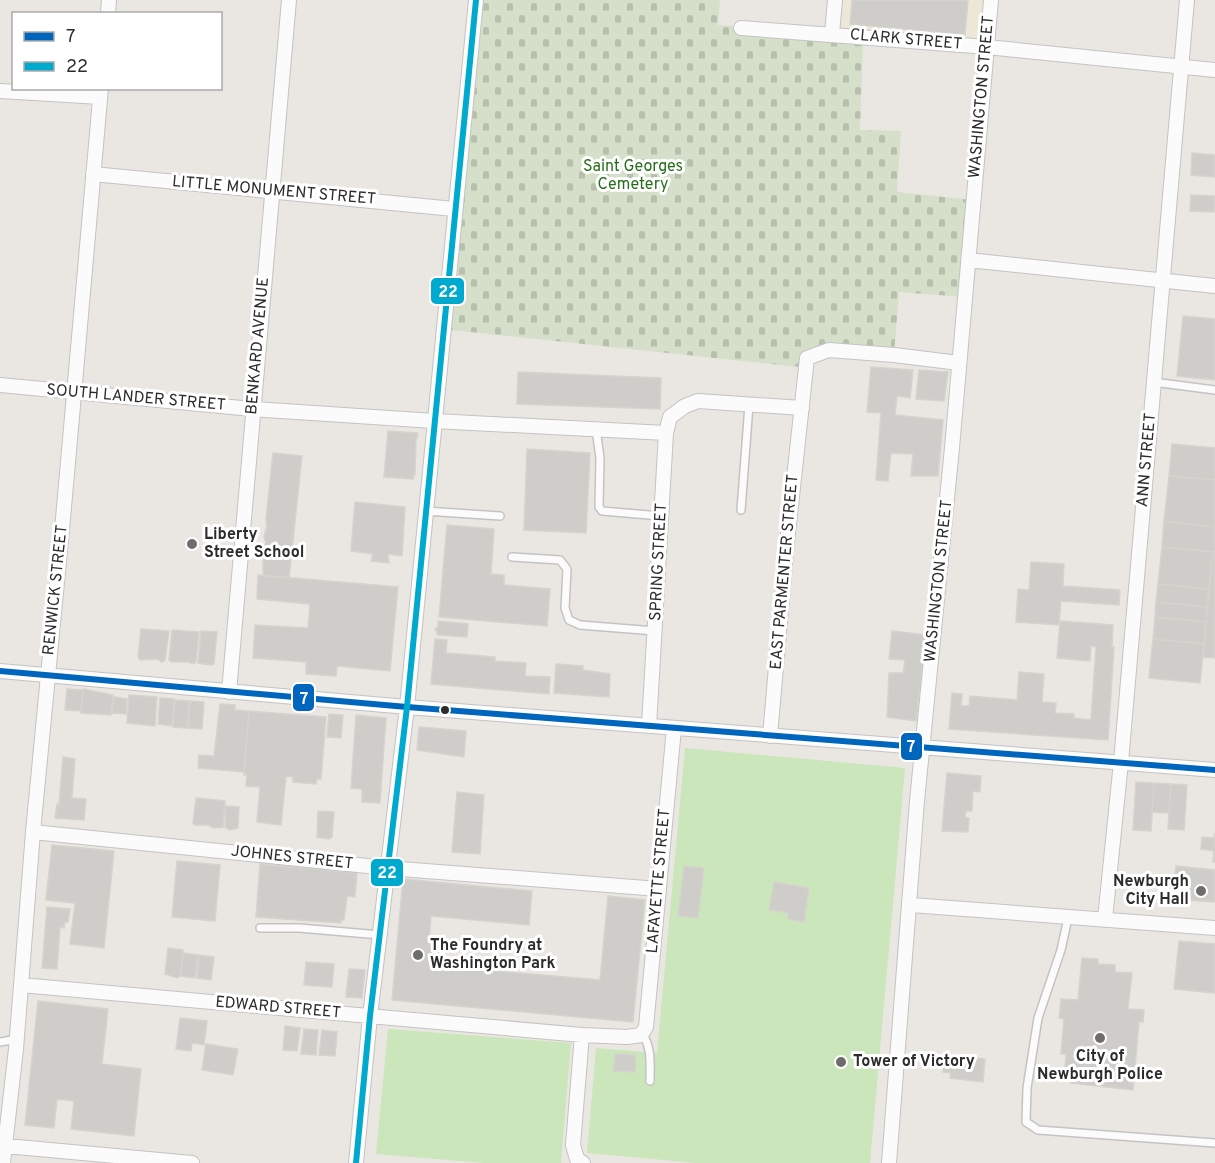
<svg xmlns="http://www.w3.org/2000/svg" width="1215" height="1163" font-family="Overpass,sans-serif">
  <defs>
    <pattern id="cemetery-stones" width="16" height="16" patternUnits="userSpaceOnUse" patternTransform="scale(1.5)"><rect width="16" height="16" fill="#d5dfc9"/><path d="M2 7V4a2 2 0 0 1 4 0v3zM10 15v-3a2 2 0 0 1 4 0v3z" fill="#b7c0ad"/></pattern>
  </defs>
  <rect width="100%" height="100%" fill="#eae7e2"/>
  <path fill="#ede7d7" d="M835,0H991L987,47L832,34Z"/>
  <path fill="url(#cemetery-stones)" d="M474,0H720L718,25L863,37L860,130L901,131L897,192L973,200L964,297L899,292L894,355L829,350L808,368L442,329Z"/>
  <path fill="#cae6ba" d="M685,748L905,768L870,1163H696L587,1153L596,1048L657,1053Z
    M388,1029L571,1043L561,1163H484L376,1154Z"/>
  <path fill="#cfcdc9" stroke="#d5d3ce" stroke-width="1.5" d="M852,0H968L965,35L850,24Z
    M1192,153L1215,155V177L1191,175Z
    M1191,195L1215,196L1214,212L1190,211Z
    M1183,316L1215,319V380L1177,376Z
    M871,367L913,370L910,398L897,396L895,415L943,420L938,476H911L913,454L891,453L888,481L876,480L881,413L867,412Z
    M919,370L948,372L944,401L916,399Z
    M518,372L661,378L660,409L517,404Z
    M388,431L417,433L418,435L416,440L415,473L413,479L384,477Z
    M1172,444L1215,448V480L1169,476Z
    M527,449L590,453L586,533L524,530Z
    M273,453L302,456L289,578L263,576V550L266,542L264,537L267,526L266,519Z
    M1169,476L1215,480V527L1164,521Z
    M355,502L405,507L402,556L388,554L389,563L371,561L373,554L351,551Z
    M1164,521L1215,527V552L1162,547Z
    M447,525L494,529L491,574L504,575V585L550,589L547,626L439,617Z
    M1162,547L1213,552L1209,589L1158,584Z
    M1213,552H1215V571H1211Z
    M1031,562L1064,564L1063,586L1120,590L1119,605L1061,601L1059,625L1016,622L1018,589L1029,590Z
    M1211,571H1215V658L1203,657Z
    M258,575L398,587L390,671L337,666L336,676L306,674V662L253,658L255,625L308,628L310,604L257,599Z
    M1158,584L1209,589L1207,607L1156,602Z
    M1156,602L1207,607L1206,622L1155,617Z
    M1155,617L1206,622L1204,644L1153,639Z
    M438,621L468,624L467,637L438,635L435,629L438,627Z
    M1060,621L1113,625L1112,647H1114L1108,740L949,729L952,693L962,694L961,706H969L970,696L1017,700L1019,672L1044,674L1042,702L1056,703L1055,713L1074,714V718L1091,720L1096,647L1091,646L1090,661L1057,658Z
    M141,629L169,631L165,660L162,662L157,659L140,660L138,657Z
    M172,630L199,632L196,662L193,664L188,662H171L169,660Z
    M201,631L217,632L214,664L211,665L198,663Z
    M892,631L926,635L916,721L887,717L889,673H903L905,660L889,659Z
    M435,639L447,640L446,653L495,657V661L526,663L525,676L550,677L549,694L431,684Z
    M1153,639L1204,644L1200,683L1149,678Z
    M556,664L583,666V670L610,674L609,697L554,693Z
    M67,689L83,690L81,711L65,710Z
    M83,689L113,695L111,715L81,713Z
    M129,695L157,697L155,726L127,723Z
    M114,697L127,699L126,714L112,713Z
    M160,698L174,699L172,726L158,724Z
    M175,700L189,701L187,728L173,727Z
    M190,701L204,702L202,729L188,728Z
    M220,704L235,705V710L249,711L244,772L198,768L199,755L214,756Z
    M249,711L326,717L321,779H317L316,784L293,782V777L286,776L281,825L257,822L260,787L246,786L247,775H244Z
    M329,714L343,715L341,738L327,737Z
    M356,715L386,718L380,803L362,802V789L351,788Z
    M419,727L466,731L464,757L417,750Z
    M63,757L75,759L72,798L86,799L84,820L55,818L57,804L59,805Z
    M947,773L981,776L980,792L973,791L972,811H966L965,817L969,818L968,832L942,831Z
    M1136,782L1154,783L1151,831L1133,830Z
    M1154,783L1171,784L1169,813L1152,812Z
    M1171,784L1187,785L1184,830L1168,829Z
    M457,792L484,795L480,854L452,852Z
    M196,798L225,801L223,827L214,828L208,825H195L193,823Z
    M226,806L239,807L238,828L230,830L225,827Z
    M318,811L334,812L332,837L329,839L317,837Z
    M1215,833V862H1213L1214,851L1201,849L1202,837L1214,838Z
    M52,845L114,851L104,948L70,944L75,903L46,900Z
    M177,861L220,865L215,921L172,917Z
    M260,864L357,873L355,897L347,896L344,920H341V923L256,917Z
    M684,866L704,868L698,918L678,916Z
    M1176,866L1215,870V902L1187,900L1188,882L1182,881V875L1175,874Z
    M403,879L532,891L529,925L431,916L429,944L440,945L438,966L600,980L608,896L645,900L633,1022L392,1000Z
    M774,882L809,888L804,922L788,919V913L769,910Z
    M47,907L70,909L68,922H65L64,928L60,927L57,969L42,968Z
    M1179,941L1215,944V993L1174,989Z
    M168,948L183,950L180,976L177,978L165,974Z
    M183,953L198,955L195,978L181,976Z
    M199,955L214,957L211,980L197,978Z
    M1082,958L1098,959V964L1115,965V972L1132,973L1128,1009L1144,1010L1143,1022H1139L1133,1090L1071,1083L1072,1067H1065L1066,1054H1061L1064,1019L1059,1018L1061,999L1078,1000Z
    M306,962L334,964L332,987L304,985Z
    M349,969L365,970L362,998L346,997Z
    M38,1001L108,1009L102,1064L141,1069L134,1136L71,1129L74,1101L57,1099L54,1128L25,1125Z
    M180,1018L207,1021L204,1045L192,1043L191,1051L176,1049Z
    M285,1026L300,1028L297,1051L283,1050Z
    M304,1029L318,1030L316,1055L301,1054Z
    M322,1030L337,1032L335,1056L319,1055Z
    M206,1044L238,1049L233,1075L202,1070Z
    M615,1054L636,1055L635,1072L613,1071Z
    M953,1055L985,1059L983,1082L950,1078L951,1073L943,1072L944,1061L953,1062Z"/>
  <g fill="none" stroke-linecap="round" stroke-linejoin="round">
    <g stroke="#c4c3c3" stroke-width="10">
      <path id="lane" d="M1153,382L1215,390
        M596,429L600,458L599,507L602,511L661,516
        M741,510L749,405
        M425,511L500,516
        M512,557L560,560L567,569L565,608L569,620L580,625L655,631
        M1068,918L1061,950L1038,1018L1027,1088L1026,1122L1038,1130L1215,1143
        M260,928H299L380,935
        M642,1033C652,1048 650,1063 650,1081
        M0,1042L17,1039"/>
    </g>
    <g stroke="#c4c3c3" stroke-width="16">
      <path id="street" d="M108,14L109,0
        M741,28L987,47L1215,70
        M832,34L835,0
        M0,91L100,97
        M93,174L454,209
        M968,260L1215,286
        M0,385L252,409L434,421L666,433
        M0,671L407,707L1215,770
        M229,692L289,0
        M649,726L666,433L670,417L685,406L698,401L802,408
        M770,736L786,552L807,358L829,350L894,355L959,363
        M33,832L387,868L659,889
        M911,905L1215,928
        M1105,919L1121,762L1187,0
        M21,985L582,1035L627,1037L641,1035L646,1027L674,728
        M582,1035L573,1145L577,1159L583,1163
        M6,1146L192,1163
        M3,1163L16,1049L33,832L62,530L101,88
        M356,1163L370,1016L407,707L476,0
        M889,1163L917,801L952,448L991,0"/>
    </g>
    <use href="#lane" stroke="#fcfbfb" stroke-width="7"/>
    <use href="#street" stroke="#fcfbfb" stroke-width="14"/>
    <g stroke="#fff" stroke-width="10">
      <path id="bus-1" d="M0,671L407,707L1215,770"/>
    </g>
    <g stroke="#fff" stroke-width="10">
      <path id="bus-2" d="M356,1163L370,1016L407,707L476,0"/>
    </g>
    <use href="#bus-1" stroke="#0065bd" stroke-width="6"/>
    <use href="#bus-2" stroke="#00a9ce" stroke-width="6"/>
  </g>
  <g fill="#6e6d6c" stroke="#fff" stroke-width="2">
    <circle cx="192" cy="544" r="6"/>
    <circle cx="1201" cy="891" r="6"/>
    <circle cx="418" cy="955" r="6"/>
    <circle cx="1100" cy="1038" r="6"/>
    <circle cx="841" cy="1062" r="6"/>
  </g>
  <circle fill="#2c2c2c" stroke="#fff" stroke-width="2" cx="445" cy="710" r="5"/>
  <g text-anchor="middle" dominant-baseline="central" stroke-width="6" stroke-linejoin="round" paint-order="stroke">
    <g font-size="16" fill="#2c2c2c" stroke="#fff">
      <text transform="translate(906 40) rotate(5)">CLARK STREET</text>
      <text transform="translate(982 97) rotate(-85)">WASHINGTON STREET</text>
      <text transform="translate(274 191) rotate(5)">LITTLE MONUMENT STREET</text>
      <text transform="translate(258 346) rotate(-85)">BENKARD AVENUE</text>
      <text transform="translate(136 398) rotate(5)">SOUTH LANDER STREET</text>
      <text transform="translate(1147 460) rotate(-85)">ANN STREET</text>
      <text transform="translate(659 562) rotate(-87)">SPRING STREET</text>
      <text transform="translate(785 572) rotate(-85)">EAST PARMENTER STREET</text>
      <text transform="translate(939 581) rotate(-84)">WASHINGTON STREET</text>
      <text transform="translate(56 590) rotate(-84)">RENWICK STREET</text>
      <text transform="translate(292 858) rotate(6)">JOHNES STREET</text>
      <text transform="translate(659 881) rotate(-85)">LAFAYETTE STREET</text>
      <text transform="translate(278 1008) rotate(5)">EDWARD STREET</text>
    </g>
    <g font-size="16" fill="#256e18" stroke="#fff">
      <text x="633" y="167">Saint Georges<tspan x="633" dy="18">Cemetery</tspan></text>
    </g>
    <g font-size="16" font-weight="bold" fill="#2c2c2c" stroke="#fff" text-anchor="start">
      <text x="204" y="535">Liberty<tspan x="204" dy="18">Street School</tspan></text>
      <text x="1189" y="882" text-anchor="end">Newburgh<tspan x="1189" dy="18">City Hall</tspan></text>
      <text x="430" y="946">The Foundry at<tspan x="430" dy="18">Washington Park</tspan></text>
      <text x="1100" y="1057" text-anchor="middle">City of<tspan x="1100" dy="18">Newburgh Police</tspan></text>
      <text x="853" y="1062">Tower of Victory</text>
    </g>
  </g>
  <g stroke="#fff" stroke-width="2">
    <rect x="430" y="277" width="35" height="28" rx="6" fill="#00a9ce"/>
    <rect x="292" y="683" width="23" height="29" rx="6" fill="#0065bd"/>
    <rect x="900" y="732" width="23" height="29" rx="6" fill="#0065bd"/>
    <rect x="370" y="858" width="34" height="29" rx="6" fill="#00a9ce"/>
  </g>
  <g font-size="16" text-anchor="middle" font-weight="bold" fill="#fff">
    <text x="448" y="297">22</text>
    <text x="304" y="704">7</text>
    <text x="911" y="752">7</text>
    <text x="387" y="878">22</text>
  </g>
  <rect x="12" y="12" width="210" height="78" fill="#ffffff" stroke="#ababab" stroke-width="1.5"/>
  <rect x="24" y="32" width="30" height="9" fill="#0065bd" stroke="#ababab" stroke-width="1.5"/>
  <text x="66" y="42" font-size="18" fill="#2c2c2c">7</text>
  <rect x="24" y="62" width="30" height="9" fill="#00a9ce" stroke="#ababab" stroke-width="1.5"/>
  <text x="66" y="72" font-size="18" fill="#2c2c2c">22</text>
</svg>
